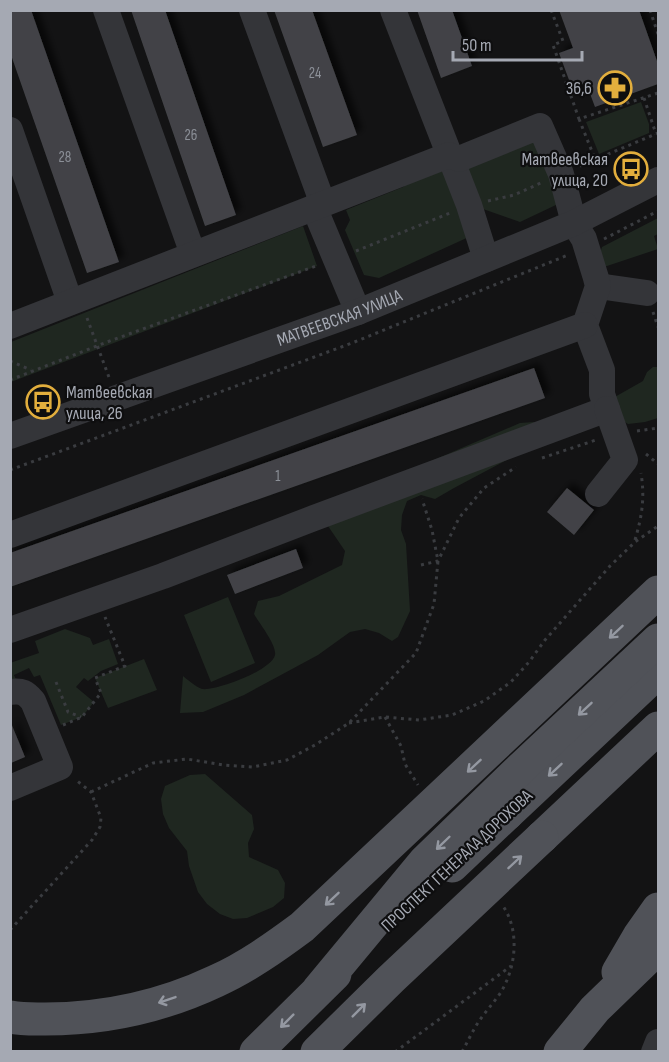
<svg xmlns="http://www.w3.org/2000/svg" width="669" height="1062" font-family="'Sofia Sans Condensed',sans-serif">
  <defs>
    <filter id="shadow"><feDropShadow dx="5.5" dy="-5.5" stdDeviation="3" flood-color="#0009"/></filter>
  </defs>
  <rect width="100%" height="100%" fill="#131314"/>
  <path fill="#1f2720" d="M641,102L649,124V133L599,154L586,122Z
    M525,133L540,142L558,204L520,222L483,209L459,159Z
    M430,163L452,178L471,236L379,278L364,275L345,230L350,220L346,210L403,187Z
    M658,218V234L654,236L658,249L601,268L599,256L602,247Z
    M303,226L317,266L11,382V342Z
    M653,367H658V418L645,422L628,424L617,417L613,398L643,381L647,372Z
    M534,422L541,426L522,452L454,488L435,499L421,495L407,501L402,515L401,530L406,544L410,611L398,637L392,641L379,633L365,629L350,632L318,655L244,695L203,712L180,713L183,676C188,680 196,687 202,689C217,691 272,670 275,655C277,645 259,623 254,614L258,601L279,596L342,565L345,551L328,526L401,474L520,423Z
    M228,597L255,663L211,682L184,615Z
    M65,629L90,638L93,645L109,639L118,664L101,671L88,681L84,678L76,687L94,702L82,717L61,725L40,675L34,677L29,668L14,675L18,684L11,687L10,663L39,653L35,641Z
    M144,659L157,690L108,708L95,678Z
    M205,774L252,815L254,829L248,843L249,857L278,870L285,883L284,898L273,907L247,918L233,919L220,914L207,904L198,892L189,866L187,851L169,828L163,814L161,799L165,786L190,775Z"/>
  <path fill="#424347" filter="url(#shadow)" d="M10,10H31L119,262L87,273L10,52Z
    M131,10H165L236,215L205,226Z
    M274,10H312L357,135L323,147Z
    M417,10H452L472,66L441,78Z
    M559,10H639L658,64V84L595,107L586,83L572,88L559,53L573,48Z
    M534,368L545,398L10,587V553Z
    M567,488L594,510L574,535L547,512Z
    M296,549L303,568L235,594L227,575Z
    M11,723L25,757L11,763Z"/>
  <g fill="none" stroke-linecap="round" stroke-linejoin="round">
    <path stroke="#3a3c40" stroke-width="3" stroke-dasharray="3 4.5" stroke-linecap="butt" d="M551,10L563,41L553,45L579,119L658,93
      M650,10L658,34
      M644,98L656,134
      M579,119L595,159
      M580,166L658,133
      M488,201L514,195L543,182
      M604,239L658,211
      M356,251L450,213
      M653,312L658,327
      M87,318L110,380
      M10,361L31,370
      M10,380L107,342L316,266
      M637,431L658,428
      M646,454L658,464
      M542,458L596,440
      M10,470L352,343L568,255
      M635,540C642,516 645,498 641,473
      M421,565L438,561L459,518L484,488L516,467
      M56,682L68,712L81,717
      M385,717L401,746L405,764L418,785
      M349,723L385,717L419,720L452,715L484,701L511,682L529,662L545,640L610,566L635,542L658,526
      M63,725L82,717L101,693L95,678L125,666L105,617
      M91,792L153,763L187,759L223,765L253,767L287,760L315,745L349,723L416,653L434,604L438,561L432,530L422,499
      M10,930L92,840L100,827L101,818L91,792L76,780
      M395,1052L511,966
      M462,1052C467,1043 471,1034 476,1026C483,1014 493,1004 501,992C516,967 520,931 503,906"/>
    <g stroke="#343539" stroke-width="26">
      <path d="M106,10L193,254"/>
      <path d="M252,10L323,204"/>
      <path d="M393,10L469,205L486,259"/>
      <path d="M10,130L70,302"/>
      <path d="M314,207L358,312"/>
      <path d="M598,286L647,293"/>
      <path d="M10,326L449,155L459,159L540,126L561,174L574,223L584,239L596,278L598,286L585,325L602,370V394L607,409L314,518L163,576L10,630"/>
      <path id="s1" d="M10,436L358,312L574,223L658,180"/>
      <path d="M598,494L625,460L607,409"/>
      <path d="M10,535L585,325"/>
      <path d="M10,692C22,690 26,693 33,701L60,767L10,788"/>
      <path d="M654,1052L658,1042"/>
    </g>
    <path stroke="#505258" stroke-width="33" d="M507,814L658,672
      M542,837L658,728
      M618,972L639,936L658,909
      M10,1017C20,1019 29,1019 38,1019C99,1020 161,1007 216,981C247,967 275,947 302,927L658,592
      M560,1052L595,1009L658,948"/>
    <path stroke="#505258" stroke-width="33" d="M452,866L507,814
      M318,990L425,861L519,770L658,640
      M256,1052L335,974
      M317,1052L391,979L542,837"/>
  </g>
  <defs><path id="oneway-shaft" d="M-6 0H5M1.5-3L5.5 0L1.5 3" fill="none" stroke-width="1.6" stroke-linecap="round" stroke-linejoin="round" transform="scale(1.5)"/></defs>
  <g stroke="#9498a1">
    <use href="#oneway-shaft" transform="translate(616 632) rotate(137)"/>
    <use href="#oneway-shaft" transform="translate(585 709) rotate(137)"/>
    <use href="#oneway-shaft" transform="translate(474 766) rotate(137)"/>
    <use href="#oneway-shaft" transform="translate(555 770) rotate(137)"/>
    <use href="#oneway-shaft" transform="translate(443 843) rotate(136)"/>
    <use href="#oneway-shaft" transform="translate(515 862) rotate(-43)"/>
    <use href="#oneway-shaft" transform="translate(332 899) rotate(137)"/>
    <use href="#oneway-shaft" transform="translate(167 1000) rotate(161)"/>
    <use href="#oneway-shaft" transform="translate(359 1010) rotate(-45)"/>
    <use href="#oneway-shaft" transform="translate(287 1021) rotate(135)"/>
  </g>
  <defs>
    <g id="pharmacy-ring" transform="scale(1.725)"><circle r="9.5" fill="#0e0e0f" stroke="#e2ae3d" stroke-width="1.5"/><path d="M-2-6h4v4h4v4h-4v4h-4v-4h-4v-4h4Z" fill="#e2ae3d"/></g>
    <g id="bus-ring" transform="scale(1.725)"><circle r="9.5" fill="#0e0e0f" stroke="#e2ae3d" stroke-width="1.5"/><path d="M-5-6H5V4H4V6H2V4H-2V6H-4V4H-5ZM-3.5-4V0h7V-4ZM-3.5 1.2v1.5H-2V1.2ZM2 1.2v1.5H3.5V1.2Z" fill="#e2ae3d"/></g>
  </defs>
  <g fill-rule="evenodd">
    <use href="#pharmacy-ring" x="615" y="88"/>
    <use href="#bus-ring" x="631" y="169"/>
    <use href="#bus-ring" x="43" y="402"/>
  </g>
  <g text-anchor="middle" dominant-baseline="central" stroke-width="4.5" stroke-linejoin="round" paint-order="stroke">
    <g font-size="15" fill="#8c9098">
      <text x="315" y="73">24</text>
      <text x="191" y="135">26</text>
      <text x="65" y="157">28</text>
      <text x="278" y="476">1</text>
    </g>
    <g font-size="18" fill="#a5a9b3" stroke="#0e0e0f" text-anchor="end">
      <text x="592" y="88">36,6</text>
      <text x="608" y="159">Матвеевская<tspan x="608" dy="21">улица, 20</tspan></text>
      <text x="66" y="392" text-anchor="start">Матвеевская<tspan x="66" dy="21">улица, 26</tspan></text>
    </g>
    <g font-size="18" fill="#a5a9b3" stroke="#0e0e0f">
      <text stroke="none"><textPath href="#s1" startOffset="350">МАТВЕЕВСКАЯ УЛИЦА</textPath></text>
      <text transform="translate(457 861) rotate(-43)">ПРОСПЕКТ ГЕНЕРАЛА ДОРОХОВА</text>
    </g>
  </g>
  <rect width="669" height="1062" fill="none" stroke="#a5a9b3" stroke-width="24"/>
  <path d="M453 51v9h129v-9" fill="none" stroke="#a5a9b3" stroke-width="3"/>
  <text x="462" y="51" font-size="18" fill="#a5a9b3" stroke="#0e0e0f" stroke-width="4.5" paint-order="stroke">50 m</text>
</svg>
